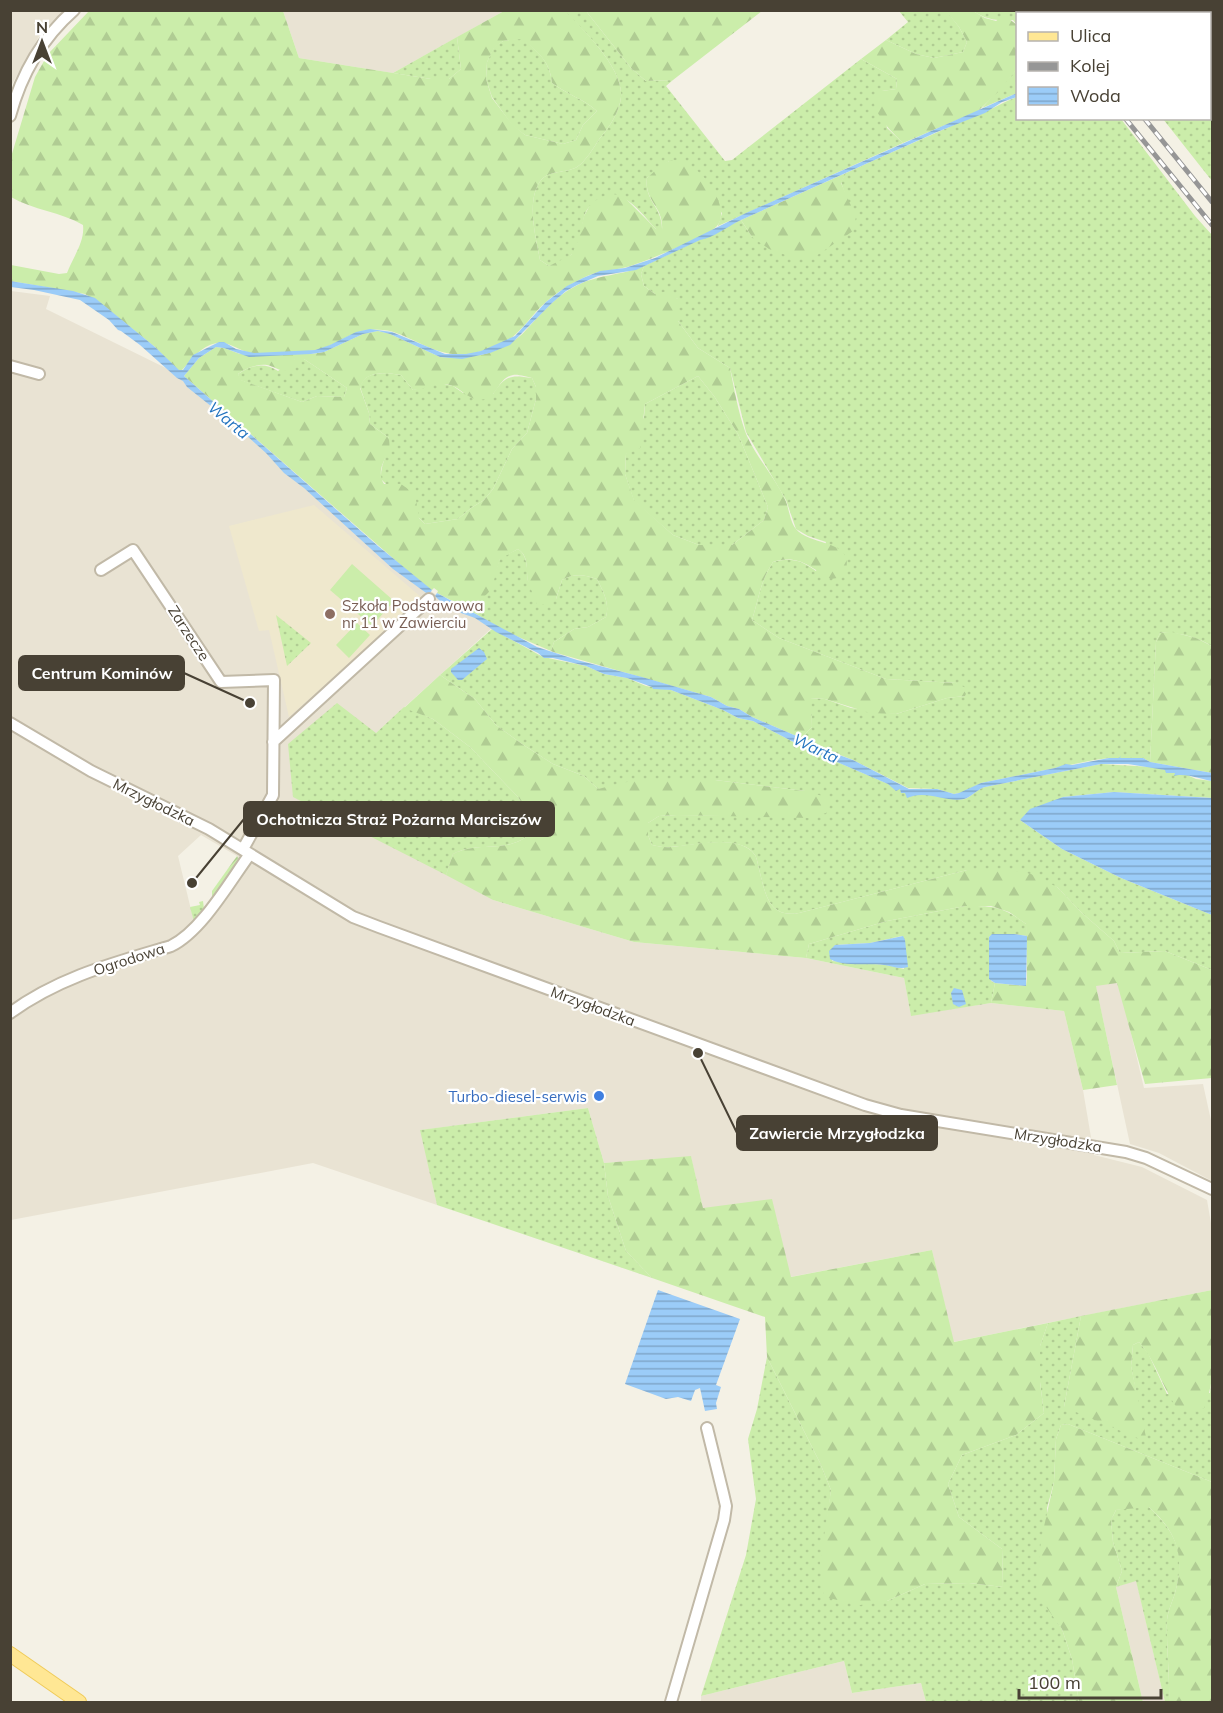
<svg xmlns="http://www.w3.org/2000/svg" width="1223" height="1713" font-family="Mulish,sans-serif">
  <defs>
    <pattern id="grass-dots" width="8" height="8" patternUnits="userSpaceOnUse" patternTransform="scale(1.5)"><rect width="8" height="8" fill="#cbedaa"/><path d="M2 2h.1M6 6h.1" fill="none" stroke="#b0cc93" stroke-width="1.8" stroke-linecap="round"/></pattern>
    <pattern id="forest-firs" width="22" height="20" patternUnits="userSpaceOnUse" patternTransform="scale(1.5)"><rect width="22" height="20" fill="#cbedaa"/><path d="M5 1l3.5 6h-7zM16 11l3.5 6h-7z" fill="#b0cc93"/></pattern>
    <pattern id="garden-furrows" width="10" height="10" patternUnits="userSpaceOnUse" patternTransform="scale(1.5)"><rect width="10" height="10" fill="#cbedaa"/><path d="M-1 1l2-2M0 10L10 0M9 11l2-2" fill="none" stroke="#b0cc93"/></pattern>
    <pattern id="water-rules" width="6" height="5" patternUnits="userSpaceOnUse" patternTransform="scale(1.5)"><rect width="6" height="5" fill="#9bccf8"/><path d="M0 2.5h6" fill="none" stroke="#80a7ca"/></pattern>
  </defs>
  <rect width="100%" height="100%" fill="#f4f1e5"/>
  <path fill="#e9e3d3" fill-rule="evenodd" d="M11,10L66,11L42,31L11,86Z
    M283,11H504L393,73L299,58Z
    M11,291L50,296L46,309L180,375L416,581L441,598L493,627L376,733L493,900L634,942L806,958L904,978L911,1015L991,1003L1064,1011L1083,1090L1094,1155L1142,1167L1207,1200L1212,1229V1290L953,1342L932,1250L790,1277L703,1208L691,1157L604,1163L588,1108L421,1130L437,1205L313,1163L11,1220ZM201,835L237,856L239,860L194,922L178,856Z
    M1091,964L1116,970L1144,1088L1203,1084L1212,1125V1181L1159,1153L1130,1144Z
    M1136,1580L1165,1702H1143L1116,1587Z
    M844,1661L852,1693L921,1683L926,1702H701V1696Z"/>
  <path fill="#efe8cd" d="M314,505L422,598L289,717L269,630L259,631L229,526Z"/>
  <path fill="url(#grass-dots)" fill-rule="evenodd" d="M946,10L959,27L967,42L963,52L934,58L916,54L886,40L908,22L899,11Z
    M1032,10L1034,13L1018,14L1017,25L1013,20C997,21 987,20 973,11Z
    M564,11H586L631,68L646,81L673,80L666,86L725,161L732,160L861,59L897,79L896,89L882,91L887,128L903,143L718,226L722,213L669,161L647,178C644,202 663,206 662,231L657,230C640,212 623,185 598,200C591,204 586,209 584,217C581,229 580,247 570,256C565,261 556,263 549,266L540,260C536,238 525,198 542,179C551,170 567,173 577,167C586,161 594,147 600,138C609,128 620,111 621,97C624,69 583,29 564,11Z
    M1084,11H1212V49L1210,48V14H1086Z
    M457,37L461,69L449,79H431L393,73Z
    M522,38C538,52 550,61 552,83C568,95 582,98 597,111L583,125L576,140L563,144L525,135L512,125L492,97L486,79L487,62L494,47L503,41Z
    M1017,69V93L982,108Z
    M1210,79L1212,82V181L1163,119L1210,118Z
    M1017,97L1018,118L1121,119L1195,216L1212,235V646C1196,637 1179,632 1160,633L1156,642L1150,762L1143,758L1134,760L1109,758L1094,760L981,783L964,792L954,794L937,789L908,788L853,760L804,741L801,738L812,727L810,698L825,699L851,708L896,714L947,698L965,696L956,683L886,679L779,638L752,620C759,598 760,582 773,562C790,557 802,560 816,571L826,542L808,536L796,529L786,500L746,432L730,368L698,348L678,321V299L655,294L644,286L641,274L644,266L741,220L752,237L846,197L841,182L846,173C891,152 938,132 984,112C995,108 1005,101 1017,97Z
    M295,359H304L347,388L344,397L317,396L302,402L240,380L238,374C251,365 264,362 278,371Z
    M387,373L401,375L413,390L440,383L453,386L463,393L493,394C505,375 511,375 532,378L536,387V399L527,433L512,449L493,489L484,500L471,508L458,519L425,524L381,479C380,464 389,453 389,438L370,424L369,413L360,387C365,374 373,374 387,373Z
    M698,376L714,396L738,434L768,507L764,520L732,545H699L673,535L634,501L625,474L626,454L644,417L645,404Z
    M518,549C528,555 527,570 528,581L556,599L562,580C575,573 584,575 597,579C603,591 610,603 606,617L588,627L574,629L554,642L551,651L507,632L464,607L477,602L496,570L500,558Z
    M276,615L311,643L287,666Z
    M492,629L543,657L586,666L604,674L627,678L646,686L671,690L723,710L738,718L753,721L809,750L900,789C910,799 924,793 936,795C945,796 955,801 965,799C972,796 977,789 985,787L1101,764L1152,767L1185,774L1196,779L1212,781V798L1114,792L1063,797L1020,820L1062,849L1121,878L1212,915V970L1165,951L1120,953L1114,941L1082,913L1057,887L967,870L799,913C768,919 765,892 759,869C758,865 757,858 755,855C740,833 693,846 670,847C664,848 658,846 652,845L648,835V823L659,816L677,815L764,816L805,791L715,780L598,789L584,776L553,764L522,744L496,725L475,699L440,675Z
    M337,703L376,733L404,707L433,719L470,747L518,797L528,813L531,833C507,855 479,840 453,854L446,875L293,797L288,744Z
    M203,901L204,909L194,922L190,907L200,905L199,902Z
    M965,906C994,906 1002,906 1026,924L1027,936L1014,934H993L989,937L991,981L995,983L991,1003L911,1016L904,978L806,958L809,944L887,921ZM902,936L904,969L887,965L832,961L835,945L870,943Z
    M588,1108L604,1163L608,1196L626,1251L652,1278L437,1205L420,1130Z
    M1081,1316L1064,1407L1136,1392L1131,1366L1133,1345L1139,1342L1148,1353L1167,1394L1210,1393L1212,1373V1482L1068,1424L1061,1425L1056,1439L1054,1482L1047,1508L1051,1612L1062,1629L1072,1659L1079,1702H926L921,1683L852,1693L844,1661L701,1696L746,1555L756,1499L748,1439L757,1409L767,1357L820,1463L831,1490L827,1522L887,1601L925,1584L969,1583L1003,1587L1002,1549L959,1517L948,1484L962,1455L1016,1435L1044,1413L1040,1382V1346L1048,1323Z
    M1133,1507H1149C1175,1531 1186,1554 1176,1589C1174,1599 1168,1609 1167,1620C1166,1647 1170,1675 1169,1702H1165L1136,1581L1116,1587L1122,1571L1113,1542L1111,1520L1116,1510Z"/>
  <path fill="url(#forest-firs)" fill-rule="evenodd" d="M564,10C583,29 624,69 621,97C620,111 609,128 600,138C594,147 586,161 577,167C567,173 551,170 542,179C525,198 536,238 540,260L549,266L571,255L577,244L584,216L591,203L602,197L613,194L623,196L656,229L662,230C664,206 644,202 647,178C653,173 661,164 669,161C694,153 734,206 717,226C709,236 642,263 627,267C612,271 597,270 583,278C570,284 556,293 545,303C531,315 520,335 503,343C468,358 452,359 417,342C406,337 395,331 383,330C352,326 340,346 315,350C297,353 268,355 251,353C240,351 228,341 217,343C200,346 193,359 182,370H178L155,347L104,306L85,294L11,281V265L59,274L67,273C73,257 85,242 83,225C61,212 33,210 11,197V157L35,77L48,54L89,11H283L299,58L431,79H449L461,69L457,37L504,11ZM522,39C538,52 550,61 552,83C568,95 582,98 597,111L583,125L576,140L563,144L525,135L512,124L492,98L486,79L487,62L494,48L503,41Z
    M586,11H762L673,80L646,81L631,68Z
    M946,11H973L985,18L996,21L1004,15L1017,25V69L998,92L978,111L903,143C890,130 874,115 873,96L882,91L896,89L897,79L861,59L886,40L916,54L934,58L963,52L967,42L959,27Z
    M846,173L841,183L856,217L853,231L816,256L797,259L769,249L752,237L741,220Z
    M644,266L641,274L644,286L655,294L664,292L678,299V321L698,348L730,368C734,388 738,411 745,431C753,453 774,476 785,499C789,508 790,522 796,529C811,547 861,539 843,577L831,579C809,567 799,554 773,562C760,582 759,598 752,620L779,638L886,679L956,683L968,689L965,696L947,698L896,714L870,713L825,699L811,698L812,727L801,738L752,717L739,709L727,706L711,697L553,652L551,651L554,642L574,629L588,627L606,617C610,603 603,591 597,579C584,575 575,573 562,580L556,599L549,604H537C534,596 530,588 528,581C526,569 529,556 518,549L500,559C490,590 497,593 464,607L437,593L438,591L434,588L432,590L426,587L184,376L199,358L216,347L224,348L240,354H311L324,352L363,334L378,331L390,334L440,357C452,358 480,357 491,352C501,349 519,339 526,330C540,315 555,297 574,287C597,274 621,276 644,266ZM295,359H304L347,388L344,397L317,396L302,402L241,380L238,374C246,368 257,364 267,365C278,367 288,380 295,359ZM387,373L401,375L413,390C428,389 440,379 455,387C464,392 472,402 485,399C498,396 498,378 513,375C518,374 527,377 532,378L536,387V399L527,433L512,449L493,489L484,500L471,508L458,519L425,524L419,518L415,494L401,484H384C376,470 385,461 389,449C390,445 389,441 389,438L370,424L369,413L360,388C365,374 373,374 387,373ZM698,376L714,396L738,434L768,507L764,520L732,545H699L673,535L634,500L625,474L626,454L640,448L645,404Z
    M1172,632L1196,638L1212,646V773L1150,762L1156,642L1160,633Z
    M440,675L475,699L496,725L522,744L553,764L584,776L598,789L635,780H715L805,791L826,797L830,805L826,813L810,818L677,815L659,816L648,823V835L652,845C658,846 665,848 671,847C693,845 740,833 755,855C757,858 758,865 759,869C765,892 768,919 799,913L967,870L1005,869L1031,874L1057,887L1082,913L1114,941L1120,953L1165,951L1212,970V1078L1145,1084L1117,983L1096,986L1117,1085L1083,1090L1064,1011L991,1003L995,983L1026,986L1027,978L1026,924L1009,912L991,906H965L887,921L809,944L806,958L634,942L493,900L446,875L453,854C479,840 507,855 531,833L528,813L518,797L470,747L433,719L404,708Z
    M691,1156L703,1208L772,1199L791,1277L932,1250L954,1342L1048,1323L1040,1346V1382L1044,1413L1016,1435L962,1455L948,1484L959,1517L1002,1549L1003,1587L969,1583L925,1584L887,1601L860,1605L824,1597L820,1563L831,1490L820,1463L767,1357L765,1317L652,1278L626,1251L608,1196L604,1163Z
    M1212,1290C1213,1328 1219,1372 1204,1408L1194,1412L1178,1409C1162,1388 1156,1361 1139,1342L1133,1345L1131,1366L1147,1442L1064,1407L1081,1316Z
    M1068,1424L1212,1482V1702H1169C1170,1675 1166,1647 1167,1620C1168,1609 1174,1599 1176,1589C1185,1554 1175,1530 1149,1507L1116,1510L1111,1520L1113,1542L1122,1571L1116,1587L1143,1702H1079L1072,1659L1062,1629L1036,1593L1041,1540L1054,1482L1056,1439L1061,1425Z"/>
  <path fill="url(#garden-furrows)" d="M237,856L239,860L237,864L212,898V891Z"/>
  <path fill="#cbedaa" d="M352,564L394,601L372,626L330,590Z
    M357,623L370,635L349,658L336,645Z"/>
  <path fill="url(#water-rules)" d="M1017,93V97L1002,102L985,113L937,132L741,220C728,226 713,238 700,240L636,270L598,276L577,285L566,291L552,303L510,345L490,353L462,359L440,357L390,334L378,331L363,334L324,352L311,354L249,357L224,348L216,347L199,358L184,376L378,546L432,590L429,595L393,569L304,488L284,473L266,453L236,426L187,387L183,381L177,378L140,345L121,331L118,330L109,320L80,300L34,290L11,287L10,281L73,291L95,298L155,347L179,370H183L193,355L219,342H224L236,349L254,353L315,350L330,345L356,332L370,329L392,332L445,354H466L481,351L515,336L546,302L567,286L583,278L600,271L625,268L655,258L746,213Z
    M437,593L537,647L577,660L642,677L711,697L727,706L739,709L752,717L801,738L817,747L853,760L909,789H937L954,794L959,793L981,783L1055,768L1066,764L1072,765L1109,758H1119L1121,756L1120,758H1143L1150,762L1212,773V781C1204,780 1184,772 1174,776L1175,773H1166L1165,770L1128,764H1101L985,787C977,789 972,797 964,799C947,803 926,789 907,798L905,793H901L900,789L896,791L888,784L809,750L753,721L738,718L723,710L671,690L653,689L652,687L627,678L604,674L586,666L553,658H544L538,653L496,632L475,618L447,608L435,596Z
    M479,648L484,652L487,659L462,680H458L451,672V669Z
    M1114,792L1212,798V915L1121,878L1062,849L1020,820L1030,809L1063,797Z
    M992,934H1014L1027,936L1026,986L995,983L989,979V937Z
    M903,936L905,940L908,967C900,970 892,966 884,965C868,963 843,967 830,959L829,951L835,945L870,943Z
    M954,988L962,990L966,1004L959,1007L953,1004L951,993Z
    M658,1290L740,1319L716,1385L721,1387L716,1403L717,1409L705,1411L700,1388L695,1390L691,1401L678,1397L666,1399L625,1384Z"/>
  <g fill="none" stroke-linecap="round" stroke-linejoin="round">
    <path stroke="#9bccf8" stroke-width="3" d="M1160,14L1164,10"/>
    <g stroke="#c1b9a7" stroke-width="14">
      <path id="minor" d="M10,116C21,75 42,38 74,10
        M10,366L39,374
        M101,570L133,550L221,682L274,680L273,795L243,849
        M10,723L91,771L209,829L353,917L379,927L865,1105L901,1115L1126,1152L1146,1158L1212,1189
        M273,742L429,599
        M10,1013C59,977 114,963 171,946C202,931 230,881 250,854
        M671,1702L724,1520L726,1506L723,1493L707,1428"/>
    </g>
    <g stroke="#f0cb58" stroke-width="16">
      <path id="major" d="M10,1654L79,1702"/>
    </g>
    <use href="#minor" stroke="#fff" stroke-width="10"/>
    <use href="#major" stroke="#ffe794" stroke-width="14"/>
    <g stroke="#969696" stroke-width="5">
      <path id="rail" d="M1035,10L1037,14
        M1056,10L1059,14
        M1070,10L1072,14
        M1125,118L1212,225
        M1144,118L1212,202"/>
    </g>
    <use href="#rail" stroke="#fff" stroke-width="3" stroke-dasharray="9" stroke-linecap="butt"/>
  </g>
  <circle fill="#8d6e63" stroke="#fff" stroke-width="2" cx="330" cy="614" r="6"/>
  <circle fill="#3f7fe0" stroke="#fff" stroke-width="2" cx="599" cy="1096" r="6"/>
  <g text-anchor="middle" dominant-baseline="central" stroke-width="4.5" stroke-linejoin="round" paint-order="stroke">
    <g font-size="15" fill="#785e54" stroke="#fff" text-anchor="start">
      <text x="342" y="605">Szkoła Podstawowa<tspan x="342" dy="17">nr 11 w Zawierciu</tspan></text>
    </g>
    <g font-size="15" fill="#484134" stroke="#fff">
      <text transform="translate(189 633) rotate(57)">Zarzecze</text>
      <text transform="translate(154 802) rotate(26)">Mrzygłodzka</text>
      <text transform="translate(129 959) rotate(-18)">Ogrodowa</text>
      <text transform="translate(593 1006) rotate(20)">Mrzygłodzka</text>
      <text transform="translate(1058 1140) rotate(9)">Mrzygłodzka</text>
    </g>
    <g font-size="15" fill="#366cbe" stroke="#fff" text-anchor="end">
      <text x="587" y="1096">Turbo-diesel-serwis</text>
    </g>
    <g font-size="16" font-style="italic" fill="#2273bf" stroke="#fff">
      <text transform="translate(229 420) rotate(40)">Warta</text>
      <text transform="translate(816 748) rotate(25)">Warta</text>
    </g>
  </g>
  <path fill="none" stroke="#484134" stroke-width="2" d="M250 703L184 673M192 883L244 819M698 1053L737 1133"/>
  <g fill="#484134" stroke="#fff" stroke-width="2">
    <circle cx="250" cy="703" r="6"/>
    <circle cx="192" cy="883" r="6"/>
    <circle cx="698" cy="1053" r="6"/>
  </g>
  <g fill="#484134" stroke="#484134" stroke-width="2">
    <rect x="19" y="656" width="165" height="34" rx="6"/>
    <rect x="244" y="802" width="310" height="34" rx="6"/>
    <rect x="737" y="1116" width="200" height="34" rx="6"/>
  </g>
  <g font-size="16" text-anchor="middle" font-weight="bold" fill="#fff">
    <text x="102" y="679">Centrum Kominów</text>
    <text x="399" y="825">Ochotnicza Straż Pożarna Marciszów</text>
    <text x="837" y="1139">Zawiercie Mrzygłodzka</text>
  </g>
  <rect width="1223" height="1713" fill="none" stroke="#484134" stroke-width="24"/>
  <rect x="1016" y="12" width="195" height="108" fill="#ffffff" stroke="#b6b3ae" stroke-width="1.5"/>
  <rect x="1028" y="32" width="30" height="9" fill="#ffe794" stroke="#b6b3ae" stroke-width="1.5"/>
  <text x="1070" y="42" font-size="18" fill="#484134">Ulica</text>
  <rect x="1028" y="62" width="30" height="9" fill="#969696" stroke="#b6b3ae" stroke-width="1.5"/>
  <text x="1070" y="72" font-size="18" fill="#484134">Kolej</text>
  <rect x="1028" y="87" width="30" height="18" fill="url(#water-rules)" stroke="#b6b3ae" stroke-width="1.5"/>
  <text x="1070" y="102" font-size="18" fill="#484134">Woda</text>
  <g transform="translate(42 42)" stroke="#ffffff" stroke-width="4.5" paint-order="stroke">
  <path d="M0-4.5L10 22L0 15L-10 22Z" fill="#484134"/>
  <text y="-9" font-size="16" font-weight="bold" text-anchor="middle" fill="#484134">N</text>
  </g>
  <path d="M1019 1689v9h142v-9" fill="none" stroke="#484134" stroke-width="3"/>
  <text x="1028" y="1689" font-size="18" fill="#484134" stroke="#ffffff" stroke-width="4.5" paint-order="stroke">100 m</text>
</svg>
